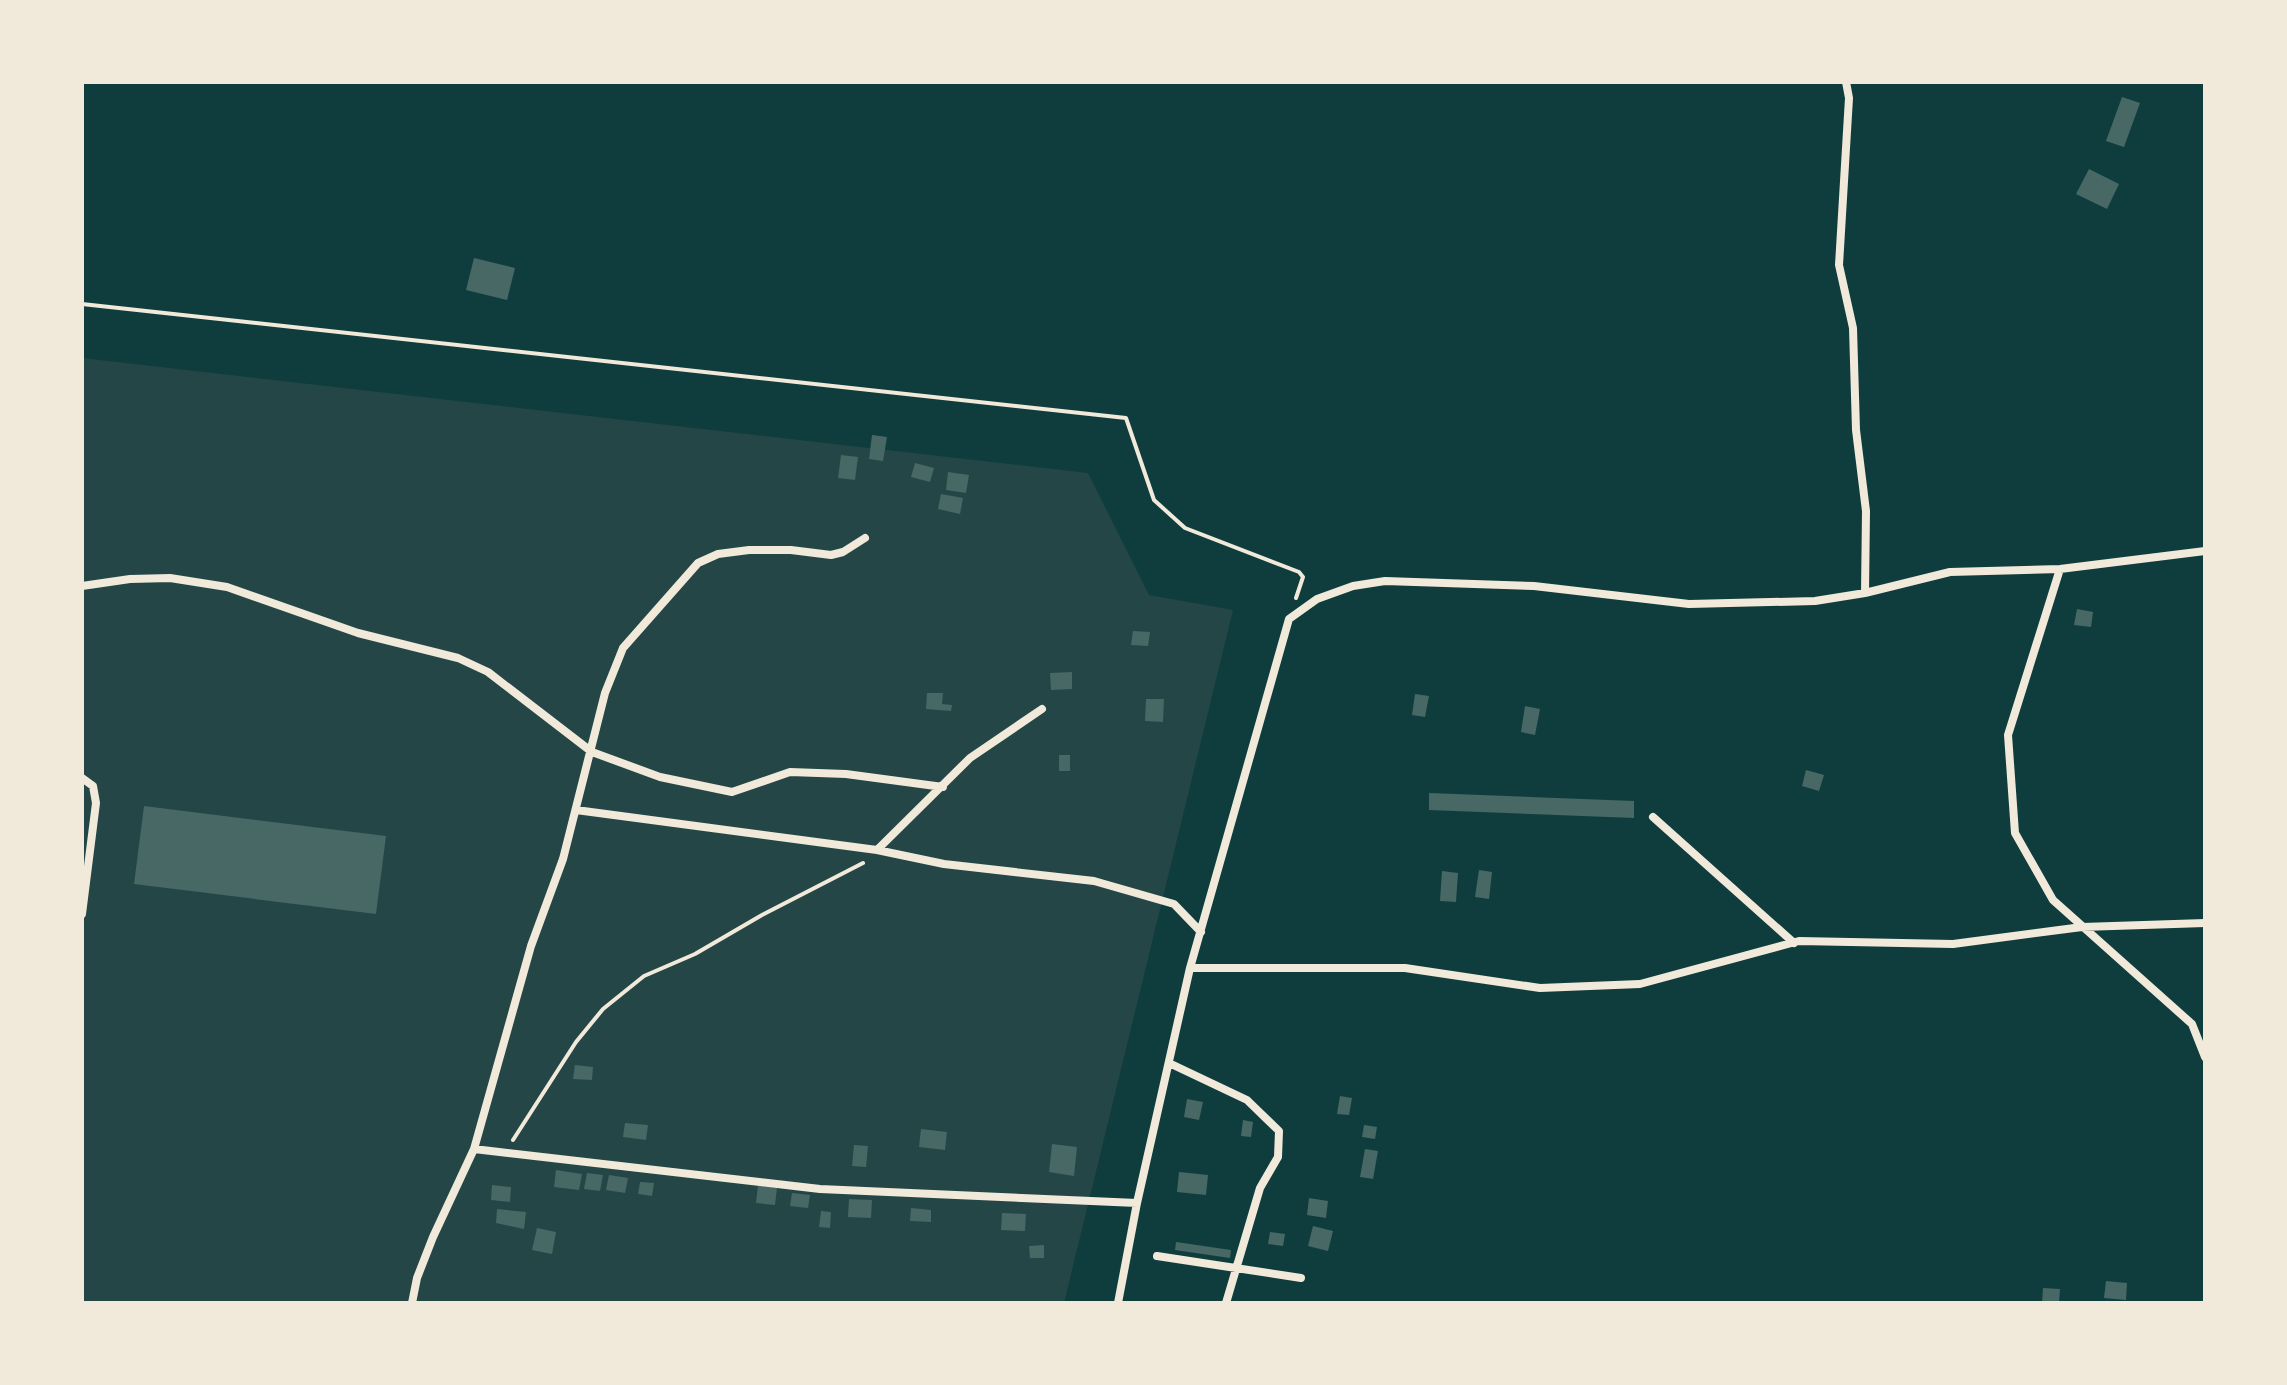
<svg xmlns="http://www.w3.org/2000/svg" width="2287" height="1385" font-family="'Titillium Web',sans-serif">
  <rect width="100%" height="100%" fill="#0f3d3e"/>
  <path fill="#244646" d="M82,358L1088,473L1149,595L1233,610L1064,1303H82Z"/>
  <path fill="#486865" d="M2122,97L2140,103L2124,147L2106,141Z
    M2089,169L2119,184L2107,209L2076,194Z
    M474,258L515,268L507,300L466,290Z
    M872,435L887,437L883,461L869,459Z
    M841,455L858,457L855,480L838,478Z
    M915,463L934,468L930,482L911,477Z
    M948,472L969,475L966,493L946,490Z
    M941,494L963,498L960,514L938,509Z
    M2077,609L2093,612L2091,627L2074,625Z
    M1133,631L1150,632L1148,646L1131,645Z
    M1072,672V689L1051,690L1050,673Z
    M927,693H943L942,704L952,705L951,711L926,709Z
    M1415,694L1429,696L1425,717L1412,715Z
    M1146,699H1164L1163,722L1145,721Z
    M1525,706L1540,709L1535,735L1521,732Z
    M1059,755H1070V771H1059Z
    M1806,770L1824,775L1819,791L1802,786Z
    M1429,793L1634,801V818L1429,810Z
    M144,806L386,836L376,914L134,884Z
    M1479,870L1492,872L1489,899L1475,897Z
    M1442,871L1458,873L1456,902L1440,901Z
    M575,1065L593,1067L592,1080L573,1079Z
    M1340,1096L1352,1098L1349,1115L1337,1114Z
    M1187,1099L1203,1102L1199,1120L1184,1117Z
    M1243,1120L1253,1122L1251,1137L1241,1136Z
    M625,1123L648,1125L646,1140L623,1137Z
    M1364,1125L1377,1127L1375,1139L1362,1137Z
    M921,1129L947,1132L945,1150L919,1147Z
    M1052,1144L1077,1147L1074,1176L1049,1172Z
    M854,1145L868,1146L866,1167L852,1166Z
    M1365,1149L1378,1151L1373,1179L1360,1177Z
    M556,1170L582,1174L579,1190L554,1187Z
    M1179,1172L1208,1175L1206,1195L1177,1192Z
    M587,1173L603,1175L600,1191L584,1189Z
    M609,1175L628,1178L625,1193L606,1190Z
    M640,1182L654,1183L652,1196L638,1194Z
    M492,1185L511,1187L510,1202L491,1200Z
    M758,1185L777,1188L775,1205L756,1203Z
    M792,1193L810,1195L808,1208L790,1206Z
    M1309,1198L1328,1201L1326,1218L1307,1215Z
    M849,1199L872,1200L871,1218L848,1217Z
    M911,1208L931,1210V1222L910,1221Z
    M497,1209L526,1212L524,1229L496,1223Z
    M821,1211L831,1212L830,1228L819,1227Z
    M1002,1213L1026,1214L1025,1231L1001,1230Z
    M1313,1226L1333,1231L1328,1251L1308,1246Z
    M537,1228L556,1232L552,1254L532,1250Z
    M1270,1232L1285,1234L1283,1246L1268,1244Z
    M1176,1242L1231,1250L1230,1258L1175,1250Z
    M1044,1245V1258H1030L1029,1246Z
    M2106,1281L2127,1283L2126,1300L2104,1298Z
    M2043,1288L2060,1289L2059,1303H2042Z"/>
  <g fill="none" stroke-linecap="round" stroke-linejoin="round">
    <path stroke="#f1e9da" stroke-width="4" d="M82,304L1126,418L1154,500L1185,528L1299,572L1303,577L1296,598
      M513,1140L576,1042L603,1009L644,976L695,954L762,915L863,863"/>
    <path stroke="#f1e9da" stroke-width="8" d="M1846,82L1849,98L1839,265L1853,328L1856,430L1866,511L1865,593
      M2060,569L2008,735L2015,833L2053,900L2192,1024L2205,1057
      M82,586L130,579L170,578L227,587L358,633L458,658L488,672L592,752L660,777L732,792L790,772L846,774L943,787
      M82,778L93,786L96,803L82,914
      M576,810L877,850L944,864L1094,881L1174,904L1201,932
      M1653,817L1794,943
      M877,850L970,758L1042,709
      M1190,968H1405L1540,988L1640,984L1799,941L1953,944L2082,927L2205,923
      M1169,1063L1247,1100L1279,1131L1278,1157L1260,1188L1226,1303
      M474,1149L820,1189L1137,1203
      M1157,1256L1301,1278
      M412,1303L417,1278L433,1237L474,1149L531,946L563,859L605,693L623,648L698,563L718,554L749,550H791L831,555L843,552L865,538
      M1118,1303L1137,1203L1190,968L1289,619L1317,599L1353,586L1385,581L1534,586L1689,604L1815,601L1865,593L1950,572L2060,569L2205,551"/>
  </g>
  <rect width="2287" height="1385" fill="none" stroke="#f1e9da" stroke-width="168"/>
</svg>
